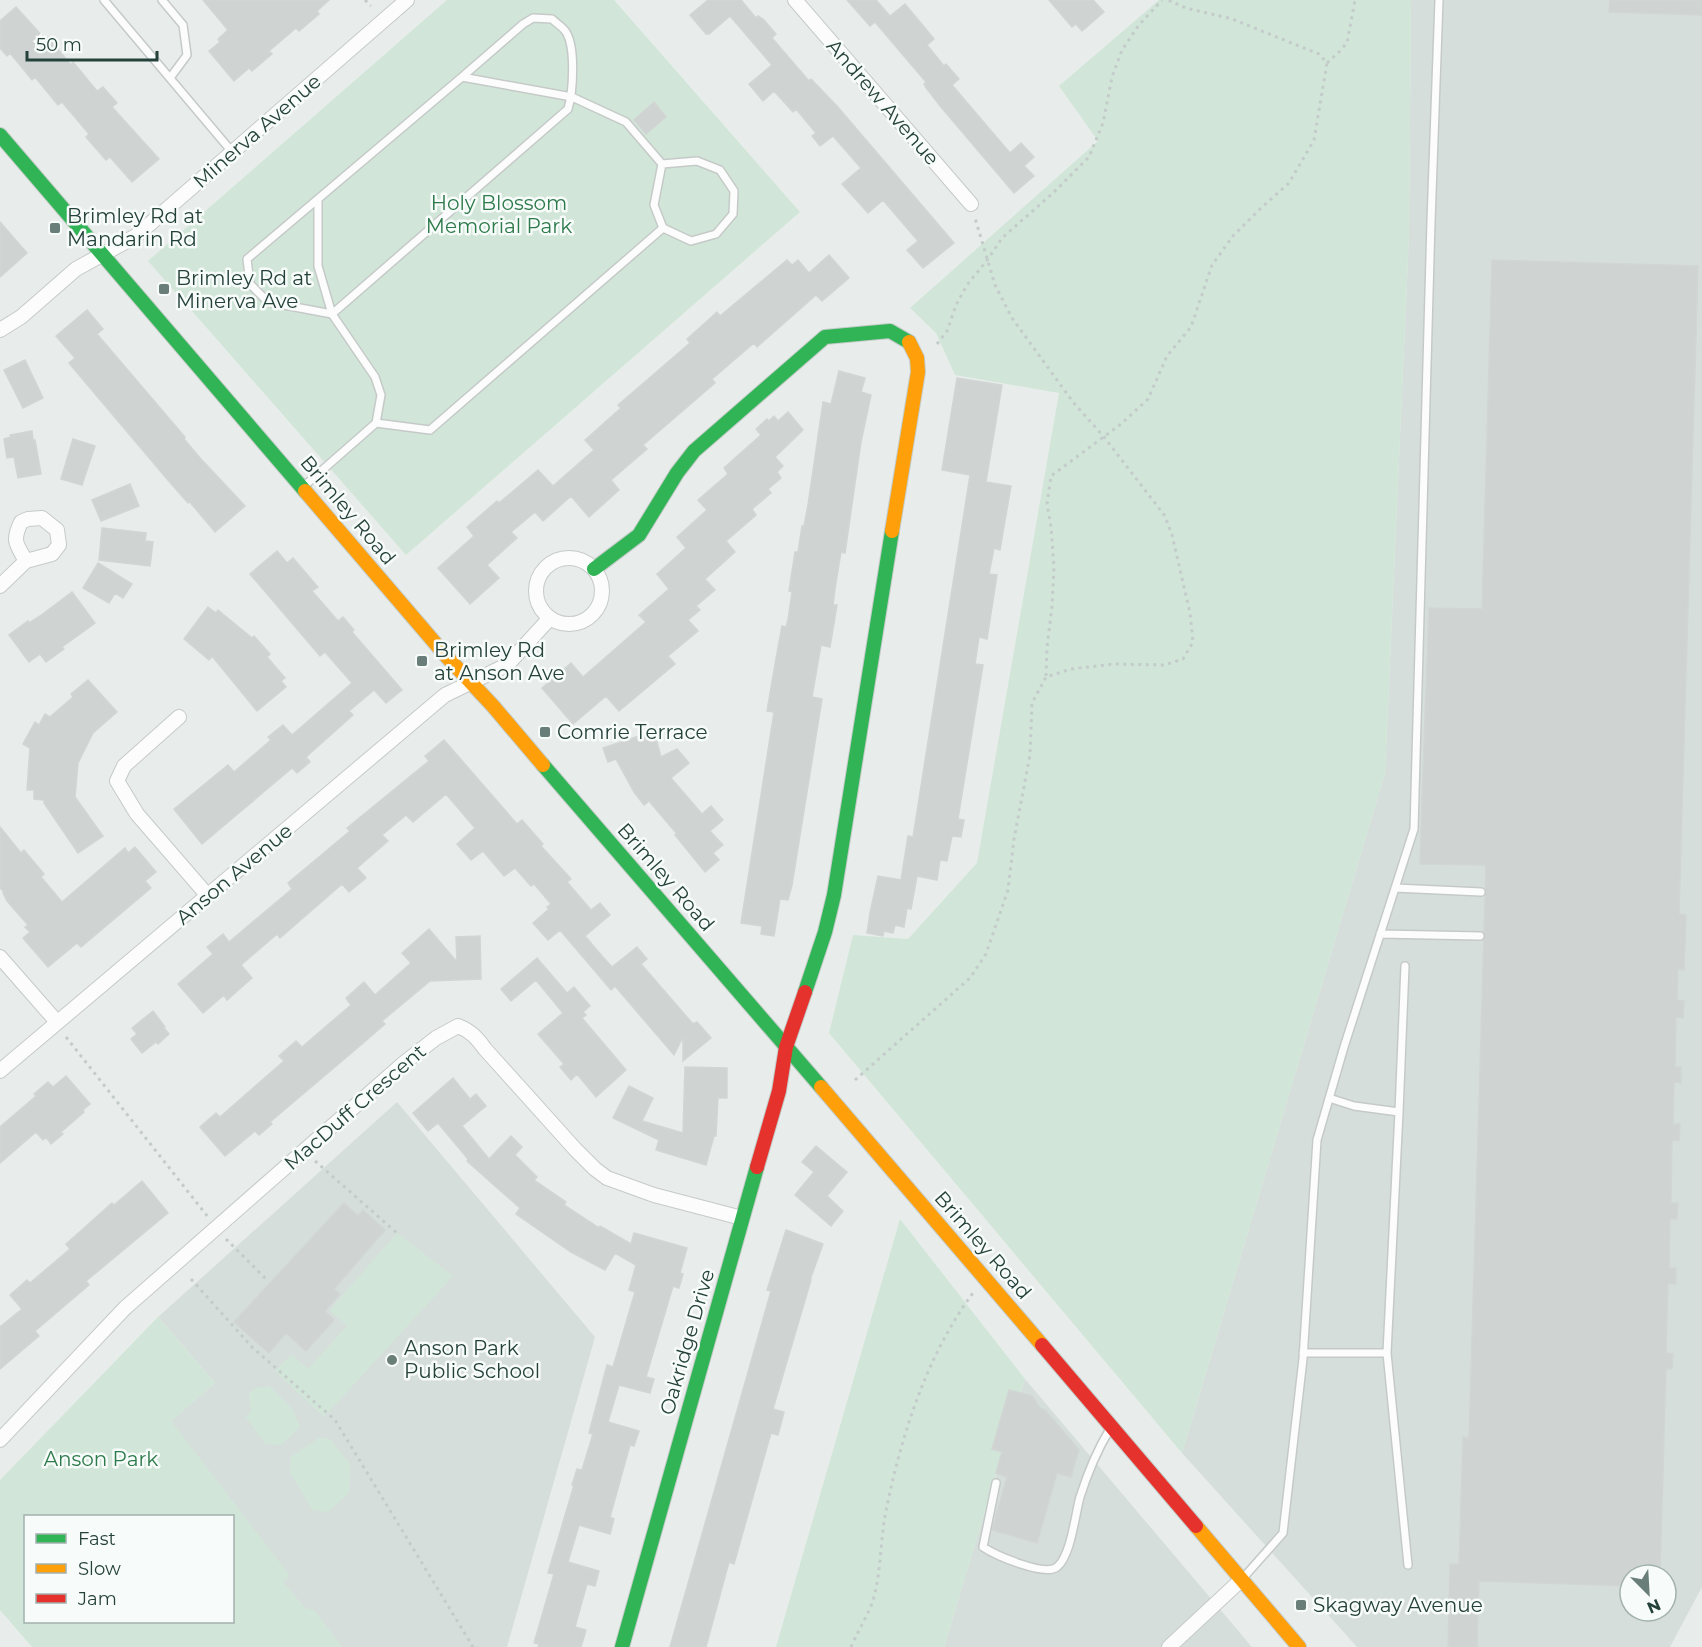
<svg xmlns="http://www.w3.org/2000/svg" width="1702" height="1647" font-family="Montserrat,sans-serif">
  <rect width="100%" height="100%" fill="#e8edeb"/>
  <path fill="#d6dedb" fill-rule="evenodd" d="M1411,0H1702V1587L1670,1647H1357L1182,1453L1385,773L1409,235ZM1630,1575H1666V1611H1630Z
    M397,1102L595,1337L507,1647H338L233,1524L232,1516L155,1434L215,1383L158,1317Z
    M1025,1379L1252,1647H944Z"/>
  <path fill="#d1e6d8" fill-rule="evenodd" d="M447,0H614L800,212L406,555L148,261Z
    M1159,0H1411L1409,235L1385,773L1182,1453L829,1033L853,935L908,939L977,863L1059,393L955,375L936,333L910,308L1098,141L1059,86Z
    M900,1219L1025,1379L944,1647H776Z
    M397,1233L453,1276L324,1417L275,1371L291,1355L308,1369L347,1326L330,1310Z
    M158,1317L215,1383L171,1421L290,1576L283,1582L305,1608L314,1610L342,1647H32L0,1610V1480ZM26,1516H232V1622H26Z
    M269,1386L292,1409L300,1427L281,1445L266,1444L246,1418L251,1411L249,1393L256,1388Z
    M319,1438L330,1439L350,1464L349,1493L328,1512L313,1510L290,1473L291,1457Z"/>
  <path fill="#cfd4d2" stroke="#d1d6d4" stroke-width="1.5" d="M203,0H329L317,11L319,14L299,31L296,28L269,51L272,54L252,71L249,68L234,81L209,51L220,42L218,39L228,30Z
    M708,0H741L756,18L758,16L763,19L776,34L772,38L809,81L811,79L837,106L954,243L923,268L907,250L918,241L883,200L868,213L842,184L861,168L833,136L820,146L812,136L816,133L796,109L793,112L774,91L763,101L749,84L772,65L730,16L709,34H706L690,15Z
    M847,0H876L890,16L905,4L934,39L927,45L944,66L946,64L959,79L952,85L1010,153L1021,143L1034,157L1024,166L1034,176L1014,193L941,107L927,89L924,84L926,82L875,22L870,26Z
    M1049,0H1093L1104,12L1082,31L1076,24L1072,27Z
    M1610,0H1702V15L1609,12Z
    M16,7L45,39L48,37L71,65L73,62L97,91L103,87L117,103L112,107L159,159L132,182L110,157L106,160L86,137L89,134L62,102L58,105L35,77L32,80L10,53L7,56L0,48V21Z
    M654,102L666,117L646,134L634,120Z
    M0,222L27,253L0,277Z
    M829,255L849,278L822,301L816,295L757,347L754,343L712,379L715,383L643,445L647,449L611,480L619,490L589,517L571,496L543,521L535,512L511,532L517,538L487,565L499,578L470,604L438,568L474,536L467,527L497,501L499,503L538,470L553,486L594,450L585,440L621,408L618,405L690,343L687,339L717,312L720,316L787,260L792,265L798,260L809,273Z
    M1492,260L1698,266L1679,914L1686,915L1684,970L1678,969L1677,1000L1684,1001L1683,1018L1676,1017L1675,1067H1681V1083L1674,1082L1673,1124H1680L1679,1141L1672,1140L1671,1203H1678L1677,1219H1670L1669,1268H1676V1284H1668L1666,1353L1673,1354L1672,1369H1666L1660,1575H1630V1586L1479,1581L1477,1647H1448L1450,1564H1459L1463,1437L1469,1438L1486,865L1420,864L1422,799L1429,608L1482,609Z
    M87,310L103,329L97,334L185,437L184,439L201,459L245,506L215,532L189,501L188,503L167,479L69,363L75,358L56,336Z
    M25,360L43,398L23,408L4,370Z
    M839,371L865,378L861,392L871,395L861,442L845,553L841,552L835,589L833,605H837L830,647L821,645L812,697L822,699L792,885L788,900L780,899L774,936L761,934L762,926L741,923L774,712L767,711L775,664L782,626L786,627L788,620L792,592L789,591L795,552H798L802,526H804L808,505L823,402L831,404Z
    M957,378L1002,385L986,482L1011,486L1000,550L994,548L989,574L997,575L987,639L979,637L975,664L983,665L958,819L964,820L961,837L952,836L947,861L940,860L937,880L917,876L911,909L907,908L904,927L895,925L893,933L884,931L883,936L867,933L870,913L878,876L901,880L908,836L913,837L970,475L942,470Z
    M788,412L803,430L775,457L783,466L777,472L781,478L768,489L771,493L752,509L756,515L726,541L735,552L705,579L715,590L696,606L700,610L688,620L698,631L668,656L675,664L619,711L606,696L573,724L542,688L571,663L583,677L646,622L639,615L669,589L657,574L686,548L677,537L707,510L698,500L728,474L724,468L761,435L756,429L767,419L769,421L774,416L778,421Z
    M32,431L33,440H35L41,474L18,478L14,457L7,458L4,439L11,437L10,435Z
    M73,439L95,446L82,485L61,479Z
    M130,484L139,506L101,521L92,500Z
    M102,528L146,533L145,541L153,542L150,566L99,560Z
    M277,551L287,563L293,558L318,587L312,591L338,621L343,617L354,630L352,632L402,690L386,703L374,690L349,711L353,715L306,757L310,762L297,773L292,768L202,844L174,809L228,765L234,772L271,740L268,737L283,725L292,735L352,683L325,652L320,656L250,574Z
    M98,563L132,584L123,598L115,593L109,603L83,588Z
    M72,592L95,623L62,647L64,649L46,662L40,654L29,662L9,635L28,621L29,623L40,616Z
    M208,607L216,613L218,610L252,638L254,636L270,654L267,657L285,678L281,681L286,687L257,711L212,656L209,660L184,639Z
    M88,680L117,712L93,733L78,763L75,797L103,836L78,853L44,803V800L34,799V790H27L30,748L23,744L35,722L39,725L45,714L50,717L73,697L71,694Z
    M654,731L661,757L677,749L689,763L671,778L702,814L711,806L723,820L710,831L723,845L713,853L719,860L705,872L675,835L677,834L649,801L644,805L634,792L616,759L608,762L603,748Z
    M444,740L517,824L522,820L543,844L541,846L571,879L567,882L591,910L600,903L610,915L585,936L602,956L612,967L637,947L647,959L641,964L693,1024L697,1022L711,1038L683,1061V1037L674,1055L615,986L611,990L560,930L548,940L533,923L549,909L547,907L551,904L534,884L531,886L515,868L504,876L483,851L471,860L457,844L475,828L446,794L413,822L406,815L382,835L388,841L357,868L366,878L349,892L342,884L280,938L277,934L241,965L252,978L227,1000L224,995L203,1013L178,984L213,954L207,947L223,934L229,942L292,889L288,883L350,831L347,828L429,761L425,756Z
    M0,827L21,853L24,850L44,874L41,877L62,902L125,848L128,853L135,847L156,872L145,881L151,888L81,947L77,943L48,967L23,938L30,932L25,927L28,925L7,901L3,893L4,892L0,888Z
    M429,929L457,962L456,937L480,936L481,979L430,981L382,1021L385,1024L362,1044L270,1122L272,1124L259,1135L255,1131L225,1156L200,1127L216,1113L220,1117L284,1061L279,1056L296,1041L302,1047L351,1005L346,998L364,982L375,995L411,963L402,953Z
    M537,958L567,993L574,987L590,1006L583,1012L586,1015L582,1018L626,1070L596,1097L577,1074L571,1080L560,1067L564,1064L538,1034L563,1013L536,980L511,1001L501,989Z
    M153,1011L165,1027L164,1028L169,1034L158,1044L156,1042L142,1053L131,1039L137,1034L132,1028Z
    M685,1067L727,1068V1098H718L716,1136H714L706,1165L656,1150L659,1140L613,1118L629,1086L653,1098L642,1121L683,1133Z
    M66,1076L90,1104L83,1110L84,1112L61,1132L63,1134L51,1144L46,1137L43,1140L36,1132L0,1163V1127L36,1096L34,1094L48,1082L53,1087Z
    M453,1078L470,1099L476,1094L486,1106L462,1126L489,1159L511,1136L522,1147L515,1155L537,1177L534,1180L566,1202L564,1205L599,1228L600,1226L631,1244L634,1233L687,1248L680,1273L683,1274L679,1288L673,1286L646,1377L654,1379L650,1393L619,1385L608,1422L639,1431L634,1446L630,1445L610,1517L614,1519L610,1534L579,1525L568,1562L599,1571L595,1586L587,1584L575,1627L586,1630L581,1647H538L539,1644L534,1643L554,1574L548,1573L574,1485H572L577,1469L582,1470L593,1434L589,1433L607,1365L613,1367L635,1292L629,1290L636,1265L615,1253L605,1270L571,1252L516,1214L520,1208L467,1161L468,1159L438,1123L428,1131L413,1113Z
    M816,1146L847,1172L827,1196L843,1211L831,1226L795,1195L814,1172L802,1162Z
    M142,1181L168,1213L86,1281L89,1285L35,1331L39,1336L0,1369V1327L22,1309L10,1295L27,1280L30,1283L70,1249L66,1244L112,1203L114,1205Z
    M344,1203L358,1216L363,1210L385,1230L334,1289L340,1294L325,1311L334,1320L306,1351L286,1333L269,1353L234,1322Z
    M786,1230L823,1244L810,1280H811L773,1409L784,1412L778,1435L771,1433L734,1564L729,1562L706,1647H670L771,1291L767,1290Z
    M1009,1390L1032,1396L1040,1408L1045,1410L1079,1450L1071,1477L1057,1473L1037,1543L992,1530L1007,1477L996,1473L1002,1452L992,1449Z"/>
  <g fill="none" stroke-linecap="round" stroke-linejoin="round">
    <g stroke="#c5cac8" stroke-width="10">
      <path id="lane" d="M104,0L233,153
        M162,0L183,25L187,55L170,78
        M662,164L654,205L663,228
        M318,200V266L332,314L375,377L381,395L376,423
        M303,487L376,423L430,430L663,228L691,241L716,234L733,214L734,191L720,170L697,161L662,164L626,122L572,97L462,77L247,259L250,284L268,302L332,314L568,109C573,92 576,48 566,32C563,27 556,23 552,19L533,18L523,24L462,77
        M1395,888L1481,892
        M1380,934L1480,936
        M1329,1098L1354,1106L1399,1112L1405,966
        M1399,1112L1387,1353L1408,1565
        M1303,1353H1387
        M996,1483L983,1547C995,1555 1045,1577 1057,1567C1071,1556 1075,1515 1080,1497C1088,1472 1097,1450 1110,1429
        M1244,1577L1283,1533L1303,1359L1317,1140L1344,1047L1414,829L1431,221L1439,0"/>
    </g>
    <g stroke="#c5cac8" stroke-width="16">
      <path id="street" d="M795,0L971,204
        M0,330L21,317L76,269L136,236L407,0
        M42,518L57,530L59,545L52,554L26,561C16,544 12,541 21,522L28,519Z
        M536 591a33 33 0 1 1 66 0a33 33 0 1 1-66 0Z
        M0,586L26,561
        M179,717L124,766L117,781L137,814L208,896
        M0,957L57,1022
        M0,1071L445,695L507,665L550,618
        M0,1440L125,1308L404,1063L436,1038L458,1026C471,1031 477,1038 485,1049L575,1149L595,1169L607,1178L654,1195L742,1218
        M1169,1647L1241,1580"/>
    </g>
    <g stroke="#c3cbc8" stroke-width="16">
      <path id="fast" d="M0,135L305,491
        M594,569L639,535L677,473L694,451L825,337L890,331L909,342
        M543,765L821,1087
        M805,992L825,932L834,895L892,531
        M622,1647L757,1167"/>
    </g>
    <g stroke="#c3cbc8" stroke-width="16">
      <path id="slow" d="M305,491L447,657L493,706L543,765
        M892,531L918,372L917,358L909,342
        M821,1087L1042,1345
        M1196,1526L1299,1647"/>
    </g>
    <g stroke="#c3cbc8" stroke-width="16">
      <path id="jam" d="M757,1167L779,1091L786,1047L805,992
        M1042,1345L1196,1526"/>
    </g>
    <path stroke="#c3ccca" stroke-width="3" stroke-dasharray="3 4.5" stroke-linecap="butt" d="M365,0L371,6
      M1327,63L1338,53L1347,43L1355,0
      M937,344L947,331L956,305L967,285L988,259L1002,238L1053,193L1089,157L1103,123L1112,77L1122,50L1139,25L1162,0
      M1046,676L1047,647L1052,607L1054,567L1051,527L1047,504L1051,476L1121,424L1148,399L1167,356L1191,327L1212,265L1233,236L1261,208L1289,183L1314,140L1327,63L1319,54L1232,19L1186,8L1168,0
      M66,1037L208,1217
      M855,1080L970,978L986,954L1008,890L1014,839L1030,755L1032,703L1046,677L1071,669L1114,664L1164,665L1183,659L1193,642L1190,613L1172,535L1165,516L1104,437L1073,402L1012,318L995,285L975,218
      M315,1161L397,1233
      M226,1239L267,1280
      M191,1279L252,1347L335,1420L473,1647
      M851,1647C857,1633 865,1620 871,1606C881,1578 880,1545 885,1516C900,1439 926,1356 973,1293"/>
    <use href="#lane" stroke="#fcfcfc" stroke-width="7"/>
    <use href="#street" stroke="#fcfcfc" stroke-width="14"/>
    <use href="#fast" stroke="#30b455" stroke-width="14"/>
    <use href="#slow" stroke="#ff9f0a" stroke-width="14"/>
    <use href="#jam" stroke="#e5322d" stroke-width="14"/>
  </g>
  <g fill="#697e78" stroke="#f7fbf9" stroke-width="2">
    <rect x="49" y="222" width="12" height="12" rx="3"/>
    <rect x="158" y="283" width="12" height="12" rx="3"/>
    <rect x="416" y="655" width="12" height="12" rx="3"/>
    <rect x="539" y="726" width="12" height="12" rx="3"/>
    <circle cx="392" cy="1360" r="6"/>
    <rect x="1295" y="1599" width="12" height="12" rx="3"/>
  </g>
  <g text-anchor="middle" dominant-baseline="central" stroke-width="5" stroke-linejoin="round" paint-order="stroke">
    <g font-size="20" fill="#24423a" stroke="#f7fbf9">
      <text transform="translate(883 102) rotate(49)">Andrew Avenue</text>
      <text transform="translate(257 131) rotate(-41)">Minerva Avenue</text>
      <text transform="translate(348 510) rotate(50)">Brimley Road</text>
      <text transform="translate(234 874) rotate(-40)">Anson Avenue</text>
      <text transform="translate(666 877) rotate(49)">Brimley Road</text>
      <text transform="translate(355 1107) rotate(-41)">MacDuff Crescent</text>
      <text transform="translate(983 1245) rotate(49)">Brimley Road</text>
      <text transform="translate(687 1342) rotate(-74)">Oakridge Drive</text>
    </g>
    <g font-size="20" fill="#2d7a4b" stroke="#f7fbf9">
      <text x="499" y="203">Holy Blossom<tspan x="499" dy="23">Memorial Park</tspan></text>
      <text x="101" y="1459">Anson Park</text>
    </g>
    <g font-size="20" fill="#24423a" stroke="#f7fbf9" text-anchor="start">
      <text x="67" y="216">Brimley Rd at<tspan x="67" dy="23">Mandarin Rd</tspan></text>
      <text x="176" y="278">Brimley Rd at<tspan x="176" dy="23">Minerva Ave</tspan></text>
      <text x="434" y="650">Brimley Rd<tspan x="434" dy="23">at Anson Ave</tspan></text>
      <text x="557" y="732">Comrie Terrace</text>
      <text x="404" y="1348">Anson Park<tspan x="404" dy="23">Public School</tspan></text>
      <text x="1313" y="1605">Skagway Avenue</text>
    </g>
  </g>
  <rect x="24" y="1515" width="210" height="108" fill="#f7fbf9" stroke="#a3b1ad" stroke-width="1.5"/>
  <rect x="36" y="1534" width="30" height="9" fill="#30b455" stroke="#a3b1ad" stroke-width="1.5"/>
  <text x="78" y="1545" font-size="18" fill="#24423a">Fast</text>
  <rect x="36" y="1564" width="30" height="9" fill="#ff9f0a" stroke="#a3b1ad" stroke-width="1.5"/>
  <text x="78" y="1575" font-size="18" fill="#24423a">Slow</text>
  <rect x="36" y="1594" width="30" height="9" fill="#e5322d" stroke="#a3b1ad" stroke-width="1.5"/>
  <text x="78" y="1605" font-size="18" fill="#24423a">Jam</text>
  <g transform="translate(1648 1593) rotate(156)"><circle r="28" fill="#f7fbf9" stroke="#a3b1ad" stroke-width="1.5"/>
  <path d="M0-4.5L10 22L0 15L-10 22Z" fill="#697e78"/>
  <text y="-9" font-size="16" font-weight="bold" text-anchor="middle" fill="#24423a">N</text>
  </g>
  <path d="M27 51v9h130v-9" fill="none" stroke="#24423a" stroke-width="3"/>
  <text x="36" y="51" font-size="18" fill="#24423a" stroke="#f7fbf9" stroke-width="4.5" paint-order="stroke">50 m</text>
</svg>
